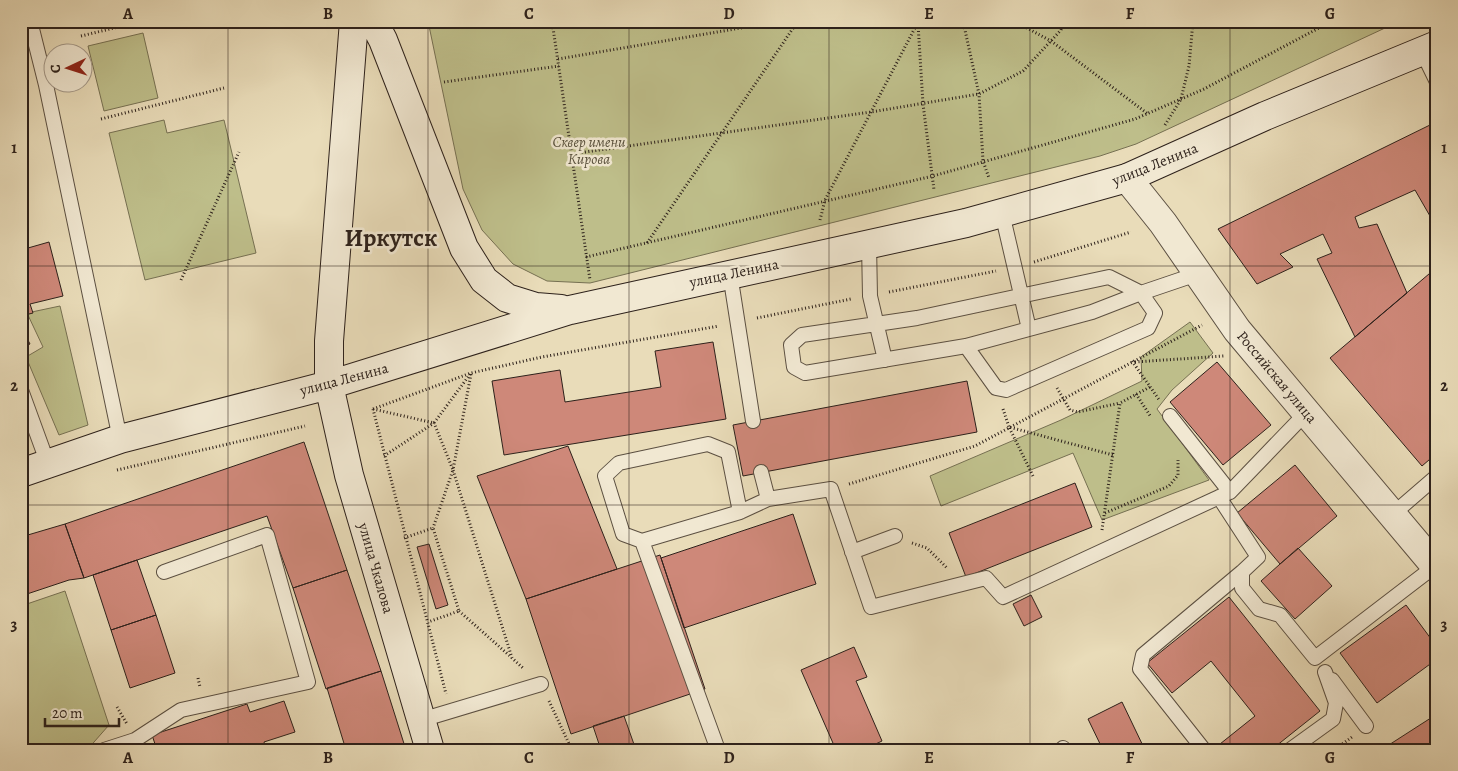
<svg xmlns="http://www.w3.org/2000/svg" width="1458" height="771" font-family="Alegreya,serif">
  <rect width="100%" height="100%" fill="#e9dcb9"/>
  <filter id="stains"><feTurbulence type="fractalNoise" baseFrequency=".004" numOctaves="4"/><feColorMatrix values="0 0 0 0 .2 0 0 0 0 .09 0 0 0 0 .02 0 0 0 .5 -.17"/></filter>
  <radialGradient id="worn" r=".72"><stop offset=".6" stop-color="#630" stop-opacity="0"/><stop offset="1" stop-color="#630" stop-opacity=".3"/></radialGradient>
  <path fill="#bebe8a" stroke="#767052" d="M428,21H1400L1136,144L1100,156L590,283L547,281L513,264L482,230L463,189Z
    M143,33L158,98L104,111L88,46Z
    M164,120L167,133L224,120L256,253L145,280L109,133Z
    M60,306L88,425L59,435L26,357L43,347L27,313Z
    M1190,322L1213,353L1172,390L1157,409L1209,480L1102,520L1073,453L941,506L930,476L1061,420L1142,381L1141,357Z
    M65,591L109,725L87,750H29L21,743V606Z"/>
  <path fill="#ce8879" stroke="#2d211b" d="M1432,124L1437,134V222L1434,223L1415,190L1355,217L1359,228L1377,224L1407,293L1355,337L1317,259L1332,253L1323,234L1280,254L1293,267L1257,284L1218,229Z
    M49,242L63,296L30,304L33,313L21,316V250Z
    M1436,268L1437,453L1422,466L1330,358Z
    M21,327L30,344L21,348Z
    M713,342L726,419L504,455L492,381L560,370L565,402L661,387L655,351Z
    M1217,362L1271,425L1223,465L1170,402Z
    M967,381L977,432L743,476L733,425Z
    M21,428L27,441L21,444Z
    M304,442L347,570L293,588L267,516L84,578L65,524Z
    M568,446L617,569L526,599L477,476Z
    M1295,465L1337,516L1280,564L1237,513Z
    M1075,483L1092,527L966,577L949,533Z
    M793,514L816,584L684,628L661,558Z
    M65,524L84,578L69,580L21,596V537Z
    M429,544L448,605L436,609L417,547Z
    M1298,548L1332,586L1295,619L1261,581Z
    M660,555L705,689L571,734L526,599Z
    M137,560L156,615L111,630L93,575Z
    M347,570L381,671L326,689L293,588Z
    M1031,595L1042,617L1024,626L1013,604Z
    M1229,597L1320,711L1271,750L1215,748L1255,716L1211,661L1172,693L1147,663Z
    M1406,605L1437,647V659L1377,703L1340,653Z
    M156,615L175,673L130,688L111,630Z
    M854,647L867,677L856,681L882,741L863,750H836L801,670Z
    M381,671L406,750H346L327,688Z
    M284,701L295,732L264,742L266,750H157L152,735L247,704L250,712Z
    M1122,702L1145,750H1103L1088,719Z
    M1437,714V750H1381Z
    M624,716L636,750H601L593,726Z"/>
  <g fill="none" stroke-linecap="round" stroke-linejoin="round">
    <g stroke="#5c5042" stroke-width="16">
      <path id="service" d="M30,21L46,85L120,439
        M1422,51L1437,82
        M1002,213L1029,329
        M869,244L870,296L885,360
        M730,274L753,421
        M966,346L996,388L1006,390L1148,328L1155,313L1141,293L1092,312L966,346L805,373L794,367L791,345L802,335L917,318L1109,277L1141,293L1197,274
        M21,390L48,464
        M1170,416L1230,492
        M761,472L768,499L831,489L871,607L986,578L1003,597L1230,492L1307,412
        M1219,497L1258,557L1242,572V588L1259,609L1280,615L1315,658L1435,566
        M740,512L728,452L708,444L619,463L605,476L623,534L642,541L740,512L768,499
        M1393,514L1437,476
        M642,541L718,750
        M852,552L895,536
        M1332,680L1366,726
        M421,720L541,684
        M1063,748L1064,750
        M104,750L135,740L181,710L308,682L267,535L164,572
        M1204,750L1140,669L1143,655L1242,572
        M1290,750L1333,719L1336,703L1325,672"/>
    </g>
    <g stroke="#5c5042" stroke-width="30">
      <path id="tertiary" d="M1127,178L1163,223L1237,330L1437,568"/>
    </g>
    <g stroke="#2d211b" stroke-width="30">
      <path id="secondary" d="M354,21L329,341V385L349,475L430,750
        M373,21L383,40L464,248L484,280L507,298L536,307L561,309
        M21,473L120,439L329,385L570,310L966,223L1127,178L1265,116L1437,45"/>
    </g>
    <path stroke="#2d211b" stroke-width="3" stroke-dasharray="1 2.5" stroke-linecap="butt" d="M552,21L590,280
      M909,21C925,27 939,27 956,21
      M963,21L979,94L983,161L989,178
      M1014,21L1051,41L1148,114
      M918,24L923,104L934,190
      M81,36L143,21
      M558,59L782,21
      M444,82L559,66
      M101,119L224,88
      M1165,125L1181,99L1189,66L1193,21
      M571,154L871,112L979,94L1023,71L1061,30L1064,21
      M820,220L825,200L917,24
      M647,243L798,21
      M586,257L933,176L1135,119L1204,89L1332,21
      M1034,262L1131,232
      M181,280L239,152
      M889,292L996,271
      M757,318L851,299
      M1132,361L1160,401
      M1135,362L1224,356
      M471,374L453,470L512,658L524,669
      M1057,388L1070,410L1078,412L1120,403
      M1136,394L1151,417
      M373,409L471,373L542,357L719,326
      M373,409L446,694
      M373,409L434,423L471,373
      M1003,409L1009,427
      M384,456L434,423L453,470L433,528
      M117,470L305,426
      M1033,476L1009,427L1113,455
      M849,484L975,446L1202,325
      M1105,513L1169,486L1178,475V460
      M1102,530L1120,403L1150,387
      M404,538L433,528L459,611L428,622
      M912,543L927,548L947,568
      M459,611L511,657
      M198,678L200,687
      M549,701L572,750
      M117,707L127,724
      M1334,750L1352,737"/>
    <use href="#service" stroke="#f1e8d2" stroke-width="14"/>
    <use href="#tertiary" stroke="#f1e8d2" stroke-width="28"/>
    <use href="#secondary" stroke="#f1e8d2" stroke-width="28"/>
  </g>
  <path fill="none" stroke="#2d211b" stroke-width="1" stroke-opacity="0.55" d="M228,21V750M428,21V750M629,21V750M829,21V750M1030,21V750M1230,21V750M21,266H1437M21,505H1437"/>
  <g text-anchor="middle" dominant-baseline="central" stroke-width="5" stroke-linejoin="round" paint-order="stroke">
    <g font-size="15" font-style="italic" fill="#58503c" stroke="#f1e8d2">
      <text x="589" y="142">Сквер имени<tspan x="589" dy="17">Кирова</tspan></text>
    </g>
    <g font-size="15" fill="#2d211b" stroke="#f1e8d2">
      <text transform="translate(1155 164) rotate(-22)">улица Ленина</text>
      <text transform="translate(734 273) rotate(-12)">улица Ленина</text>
      <text transform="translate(1277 377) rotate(50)">Российская улица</text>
      <text transform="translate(344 379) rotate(-15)">улица Ленина</text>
      <text transform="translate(376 568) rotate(74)">улица Чкалова</text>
    </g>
    <g font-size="25" font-weight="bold" fill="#2d211b" stroke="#f1e8d2">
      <text x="391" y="238">Иркутск</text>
    </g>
  </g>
  <rect width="1458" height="771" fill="none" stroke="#e9dcb9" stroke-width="55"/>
  <g transform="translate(68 68) rotate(266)"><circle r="24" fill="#f1e8d2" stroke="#a39889"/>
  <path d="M0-4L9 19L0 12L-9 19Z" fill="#8f2418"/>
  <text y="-8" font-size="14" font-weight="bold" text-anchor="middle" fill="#2d211b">С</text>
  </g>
  <path d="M45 718v8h74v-8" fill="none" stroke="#2d211b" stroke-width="2.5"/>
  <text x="52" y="718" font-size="15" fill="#2d211b" stroke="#f1e8d2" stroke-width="4" paint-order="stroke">20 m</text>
  <rect x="28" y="28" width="1402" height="716" fill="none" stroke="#2d211b" stroke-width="2"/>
  <g font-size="16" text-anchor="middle" font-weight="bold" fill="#2d211b">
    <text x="128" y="19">A</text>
    <text x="328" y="19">B</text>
    <text x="529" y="19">C</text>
    <text x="729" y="19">D</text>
    <text x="929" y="19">E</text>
    <text x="1130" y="19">F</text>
    <text x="1330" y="19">G</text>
    <text x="14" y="153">1</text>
    <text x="1444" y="153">1</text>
    <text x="14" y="391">2</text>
    <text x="1444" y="391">2</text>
    <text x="14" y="630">3</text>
    <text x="1444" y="630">3</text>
    <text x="128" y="763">A</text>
    <text x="328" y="763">B</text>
    <text x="529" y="763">C</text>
    <text x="729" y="763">D</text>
    <text x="929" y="763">E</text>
    <text x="1130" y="763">F</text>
    <text x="1330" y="763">G</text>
  </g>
  <rect width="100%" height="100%" filter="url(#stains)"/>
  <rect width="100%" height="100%" fill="url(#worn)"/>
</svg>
